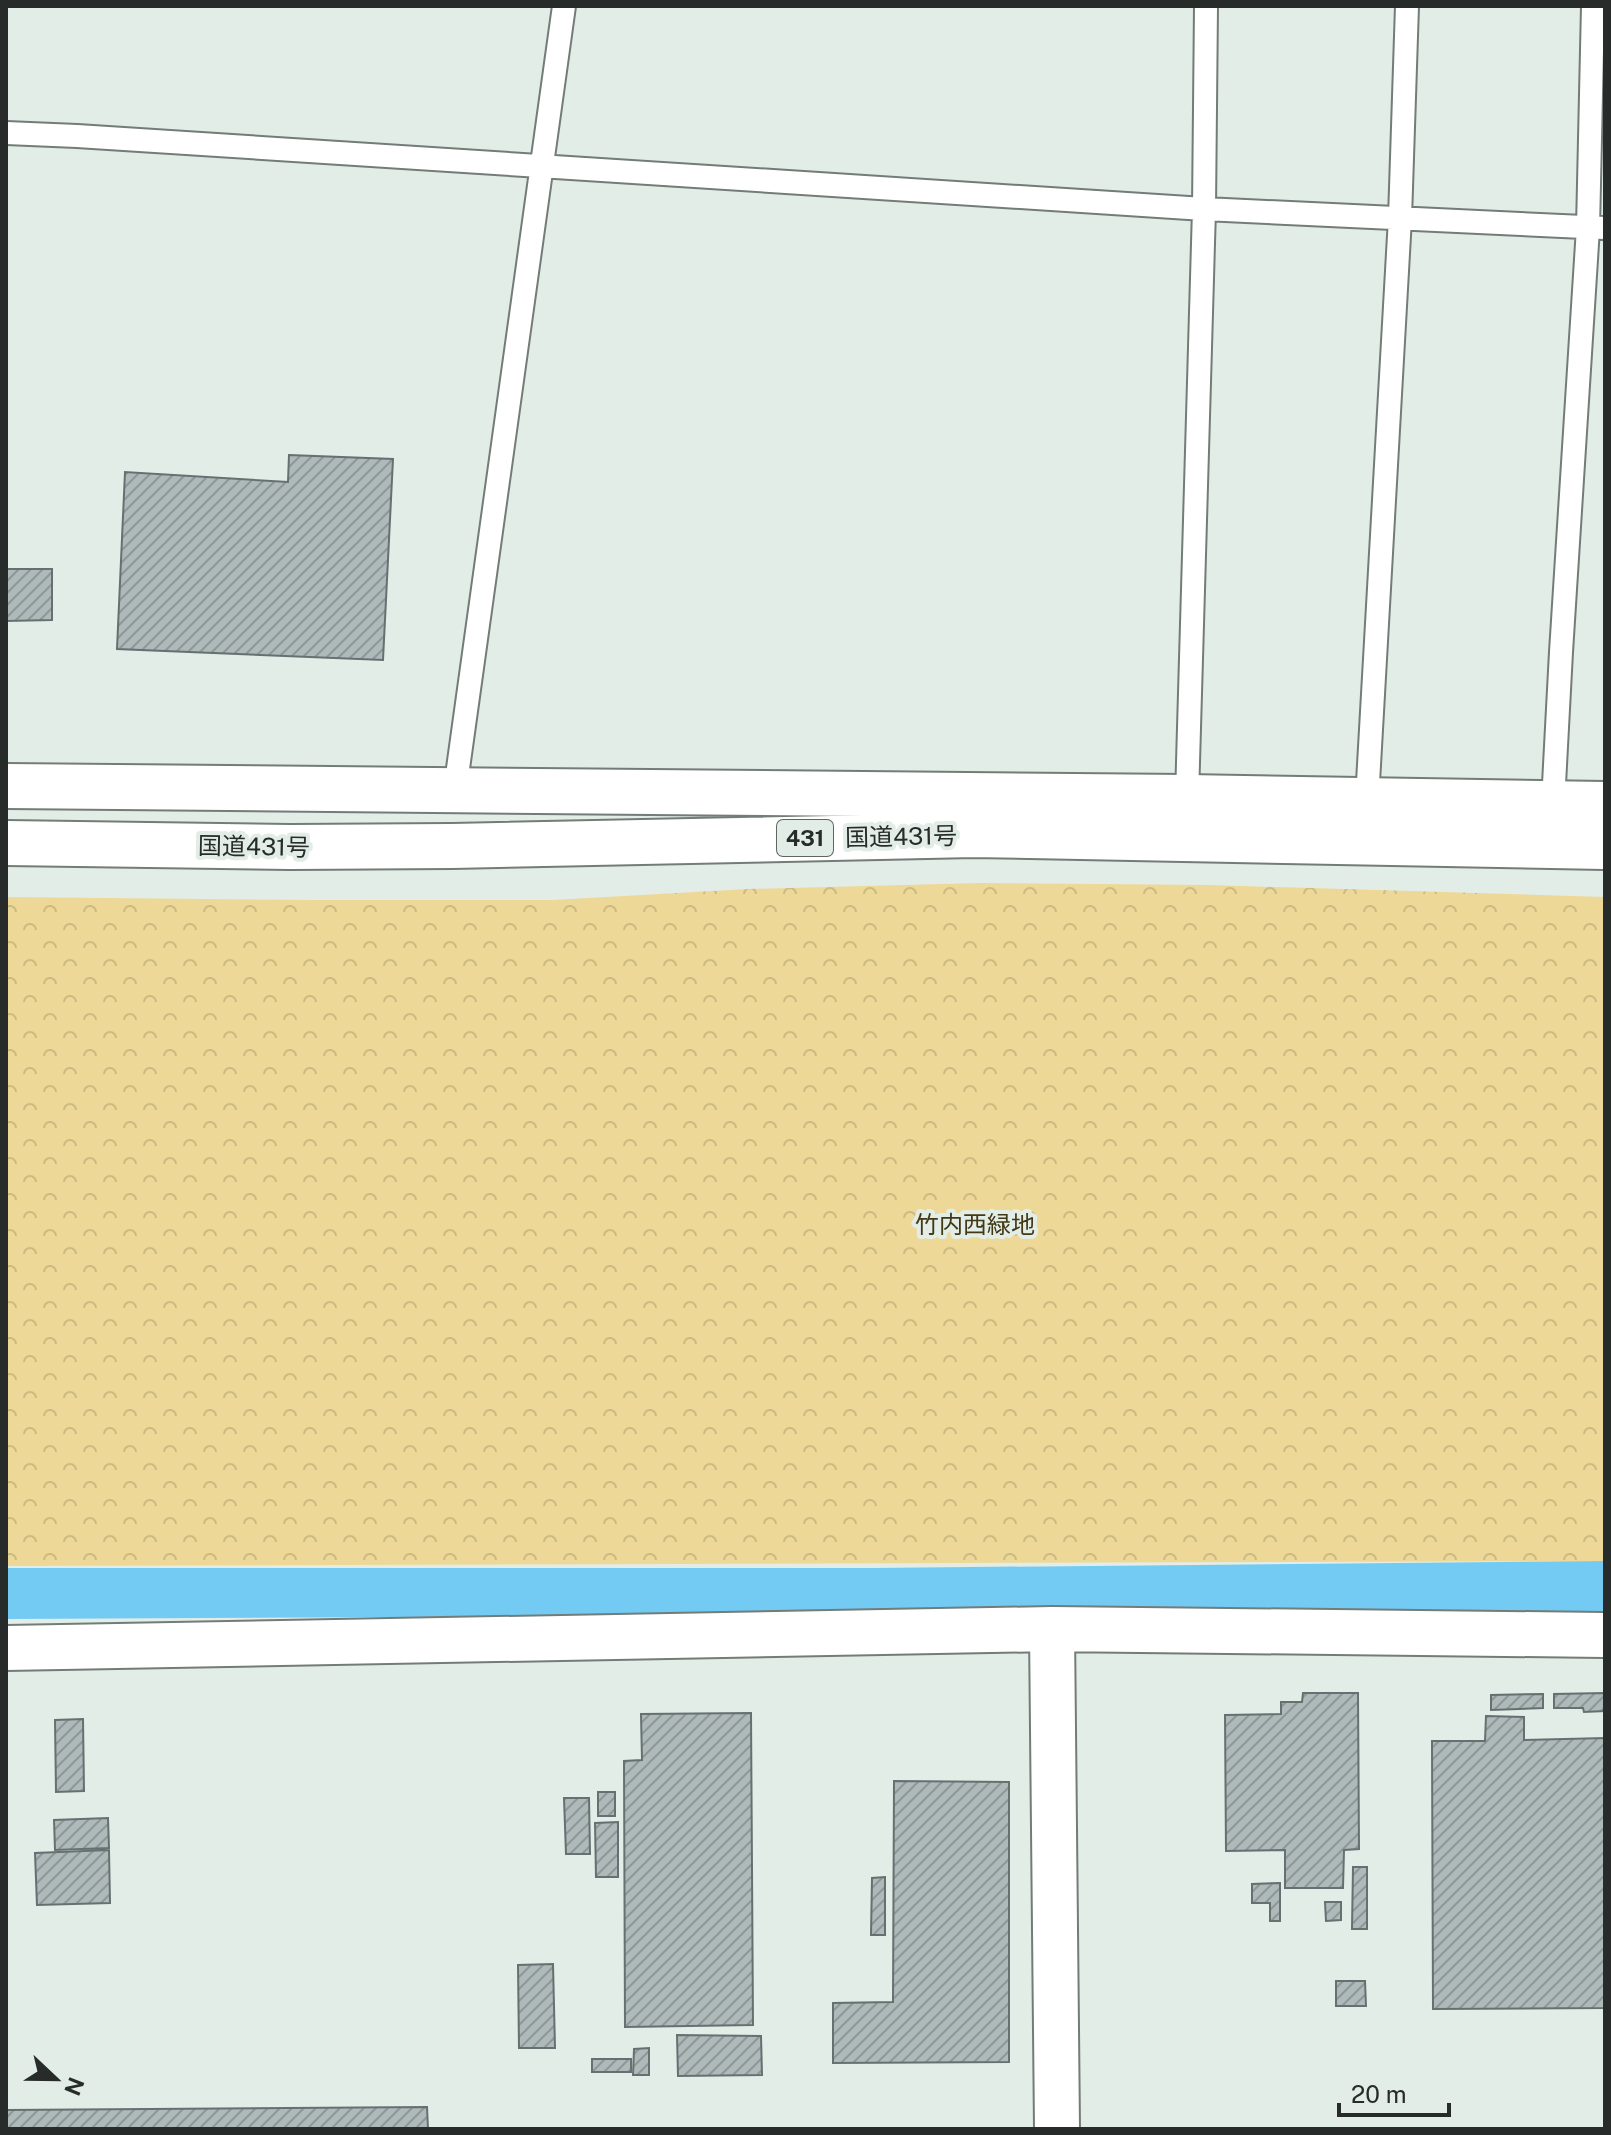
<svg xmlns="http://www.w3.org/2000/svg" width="1611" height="2135" font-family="'Public Sans','Noto Sans JP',sans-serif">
  <defs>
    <pattern id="forest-crowns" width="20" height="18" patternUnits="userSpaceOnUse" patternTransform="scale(2)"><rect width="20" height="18" fill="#eed898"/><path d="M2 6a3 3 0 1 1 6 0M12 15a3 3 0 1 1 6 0" fill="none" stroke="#ccba83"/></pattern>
    <pattern id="building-hatch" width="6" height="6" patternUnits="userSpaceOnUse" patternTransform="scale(2)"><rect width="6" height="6" fill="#aebaba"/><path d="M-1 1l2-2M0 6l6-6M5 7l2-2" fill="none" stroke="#8e9797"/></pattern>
  </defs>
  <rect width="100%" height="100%" fill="#e2ede7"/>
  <path fill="url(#forest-crowns)" d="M979,883L1209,885L1605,897V1561L6,1566V897L315,900H553L748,889Z"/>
  <path fill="#73cbf4" d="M1605,1561V1611L6,1619V1568H874Z"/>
  <path fill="url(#building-hatch)" stroke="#657070" stroke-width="2" d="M289,455L393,459L383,660L117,649L125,472L288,482Z
    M6,569H52V620L6,621Z
    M1303,1693H1358L1359,1849L1344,1850L1343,1888H1285V1850L1226,1851L1225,1715L1281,1714V1702H1302Z
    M1605,1693V1711L1584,1712L1583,1708H1554V1694Z
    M1543,1694V1708L1491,1710V1695Z
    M751,1713L753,2025L625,2027L624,1761L642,1760L641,1714Z
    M1486,1716L1524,1717V1740L1605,1738V2008L1433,2009L1432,1741H1485Z
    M83,1719L84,1791L56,1792L55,1720Z
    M894,1781L1009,1782V2062L833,2063V2003L893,2002Z
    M598,1792H615V1816H598Z
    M564,1798H589L590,1854H566Z
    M108,1818L109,1848L55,1850L54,1820Z
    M618,1822V1877H596L595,1823Z
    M109,1850L110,1903L37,1905L35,1853Z
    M1353,1867H1367V1929H1352Z
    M885,1877V1935H871L872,1878Z
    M1280,1883V1921H1270V1903H1252V1884Z
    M1325,1902H1341V1920L1326,1921Z
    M553,1964L555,2048H519L518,1965Z
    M1336,1981H1365L1366,2006H1336Z
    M677,2035L761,2036L762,2075L678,2076Z
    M649,2048V2075H633L634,2049Z
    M592,2059H631V2072H592Z
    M427,2107L428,2129H6V2110Z"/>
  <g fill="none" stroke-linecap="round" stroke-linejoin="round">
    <g stroke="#737c77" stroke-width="26">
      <path id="lane" d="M6,133L77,136L1204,209L1605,228
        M455,790L564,6
        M1187,797L1204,209L1206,6
        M1367,800L1400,218L1407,6
        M1553,803L1561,652L1588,228L1593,6"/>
    </g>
    <g stroke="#737c77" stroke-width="48">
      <path id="secondary" d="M1052,1629L1057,2129
        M6,1648L1052,1629L1605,1635"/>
    </g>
    <g stroke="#737c77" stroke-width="48">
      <path id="highway" d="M6,786L1187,797L1605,804
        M6,843L290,847L452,846L974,835L1605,847"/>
    </g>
    <use href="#lane" stroke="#fff" stroke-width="22"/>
    <use href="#secondary" stroke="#fff" stroke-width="44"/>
    <use href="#highway" stroke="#fff" stroke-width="44"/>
  </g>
  <g text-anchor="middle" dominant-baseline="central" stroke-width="8" stroke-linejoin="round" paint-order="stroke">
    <rect fill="#e2ede7" stroke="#5f6562" stroke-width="2" x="777" y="820" width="56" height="36" rx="6"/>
    <g font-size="22" font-weight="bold" fill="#272b29">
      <text x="805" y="838">431</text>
    </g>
    <g font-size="24" fill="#272b29" stroke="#e2ede7">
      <text transform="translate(901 836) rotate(-1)">国道431号</text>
      <text transform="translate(254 846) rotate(1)">国道431号</text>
    </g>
    <g font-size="24" fill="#433815" stroke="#e2ede7">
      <text x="975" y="1224">竹内西緑地</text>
    </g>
  </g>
  <rect width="1611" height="2135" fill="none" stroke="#272b29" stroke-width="16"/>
  <g transform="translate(56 2079) rotate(112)" stroke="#e2ede7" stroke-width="6" paint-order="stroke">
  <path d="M0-6L14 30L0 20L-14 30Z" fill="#272b29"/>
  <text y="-12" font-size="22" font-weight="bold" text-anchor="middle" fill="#272b29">N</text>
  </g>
  <path d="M1339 2103v12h110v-12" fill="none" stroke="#272b29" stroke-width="4"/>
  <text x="1351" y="2103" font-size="24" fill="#272b29" stroke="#e2ede7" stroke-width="6" paint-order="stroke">20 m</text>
</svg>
